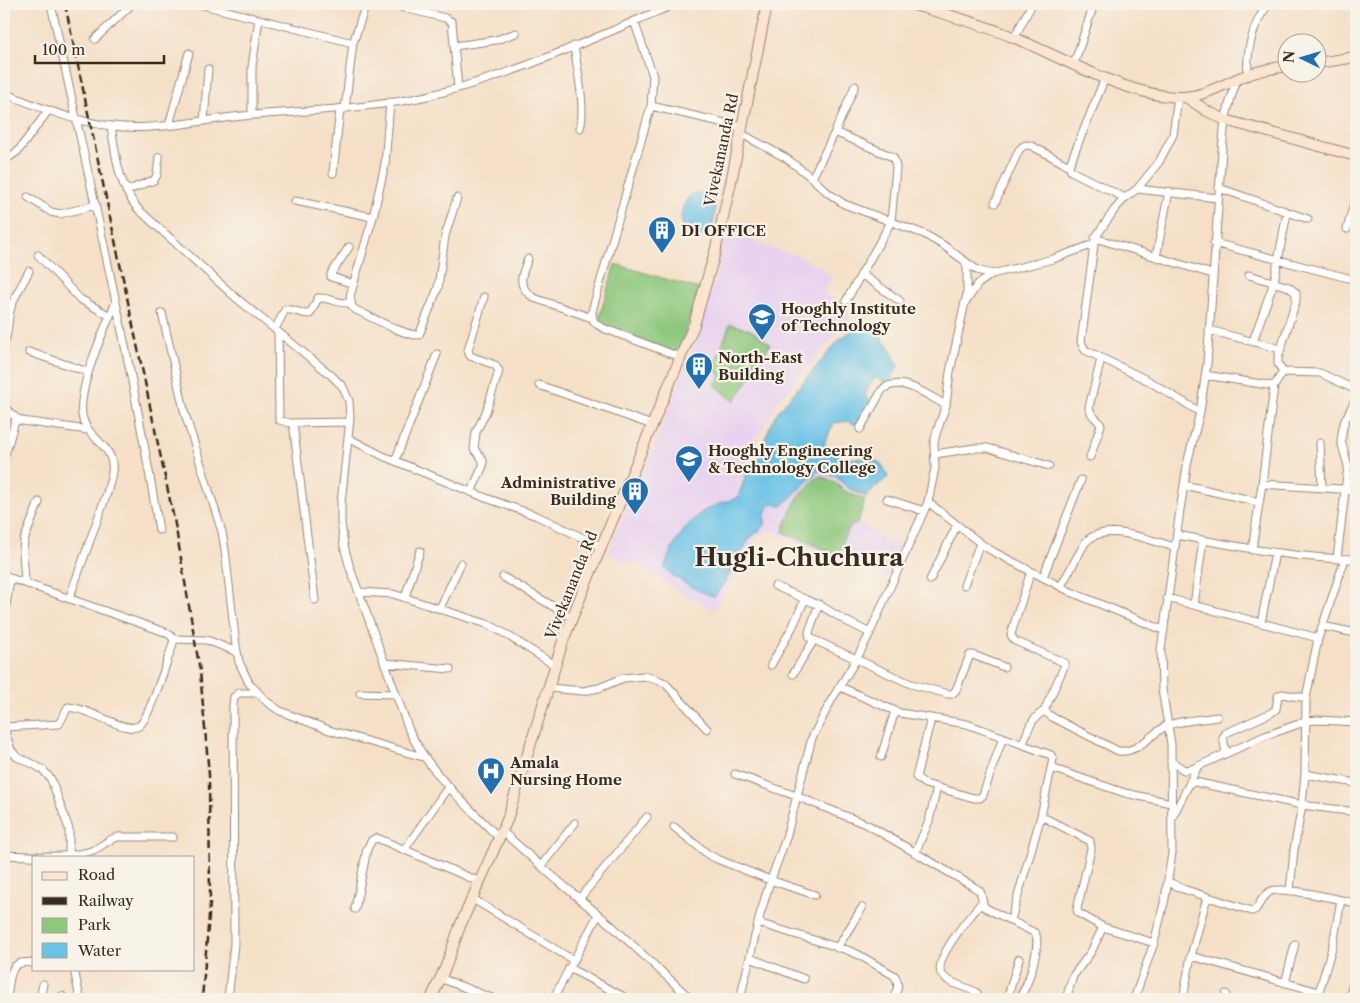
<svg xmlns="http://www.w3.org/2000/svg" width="1360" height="1003" font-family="'Libre Caslon Text',serif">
  <rect width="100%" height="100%" fill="#f7f3e8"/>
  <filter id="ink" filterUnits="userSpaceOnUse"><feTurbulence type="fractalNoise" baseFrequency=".02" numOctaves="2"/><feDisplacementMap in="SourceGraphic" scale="10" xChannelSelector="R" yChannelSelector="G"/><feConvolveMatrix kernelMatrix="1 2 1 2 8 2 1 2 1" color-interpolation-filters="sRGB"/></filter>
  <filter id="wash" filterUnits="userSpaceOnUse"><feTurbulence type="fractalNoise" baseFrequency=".0096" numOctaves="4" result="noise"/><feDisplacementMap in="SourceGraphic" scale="20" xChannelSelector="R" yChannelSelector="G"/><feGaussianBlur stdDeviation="1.12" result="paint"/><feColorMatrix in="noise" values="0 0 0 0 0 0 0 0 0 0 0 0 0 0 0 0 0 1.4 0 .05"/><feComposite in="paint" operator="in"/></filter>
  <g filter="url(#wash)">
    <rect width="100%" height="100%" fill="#f5e0c7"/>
    <path fill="#e8d2ef" d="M724,232L733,233L773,249L797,255L819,267L832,276L823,291L854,313L778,401L758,438L753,435L758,446L753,457L746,467L739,487L767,500L818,472L835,478L847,490L867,499L859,522L877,536L907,547L894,579L822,554L768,529L755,539L714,610L683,594L633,561L629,564L608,554L627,506L649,458L652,454L687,360L704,365L720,374L705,364L689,359L713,287Z"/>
    <path fill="#8dc87d" stroke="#64794e" d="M615,264L699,289L678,355L600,324V315Z
      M730,324L751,330L770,344L756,369L734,401L715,385L721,375L713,369Z
      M819,476L834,481L843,490L865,500L857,524L851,526L843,539L840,556L783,532C791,507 798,493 819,476Z"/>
    <path fill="#69c2e7" stroke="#527682" d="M694,193L705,194L714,200C716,212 715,230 703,236C697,235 689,234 685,229C677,220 683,198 694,193Z
      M860,325L873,329L887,345L898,364L894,375L888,383L876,378L870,384L865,396L871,401L856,425L847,421L834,423L824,443C841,468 861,452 880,463C884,466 886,472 888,477C885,481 882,481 878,485C874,488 871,494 866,497L848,488L836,477L818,471L782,506L771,504L765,513V525L750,538L724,583L714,597C696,590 679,581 664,568C672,547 685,523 704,511C714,505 727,501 738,498L748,468L761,455L767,433L776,414L840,339Z"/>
  </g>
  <g filter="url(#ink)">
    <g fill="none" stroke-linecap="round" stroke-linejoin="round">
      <g stroke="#988572" stroke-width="9">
        <path id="street" d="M51,4C89,179 130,353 159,530
          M199,4L353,43
          M388,4L445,18L452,22L458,88
          M634,21L653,76L651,106L592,311C592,321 594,323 603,328L680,357
          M1014,38L1032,4
          M95,39L132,4
          M455,46L496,40L516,33
          M574,46C577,67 586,109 580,128
          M1074,64L1094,4
          M1248,75C1246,52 1253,21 1269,4
          M1105,78L1069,166L1071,171L1125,198
          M4,93C39,107 74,122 112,126C159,132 207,118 255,115C312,110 370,109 427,96C513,76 594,38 675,4
          M1178,97L1173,135L1159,162L1137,189L1125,198L1115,209L1095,238L1081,342L1085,350L1147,380L1200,412
          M390,102L385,164L373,217L350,296L352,307L356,310C369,316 407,337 419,335L438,288L445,236L457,198
          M651,106L742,127
          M345,109L353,43L366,4
          M252,115V67L259,19
          M204,121L208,69
          M169,125L189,53
          M111,126C116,156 118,185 138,209L235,297L331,375L343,387L349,401L350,419L341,503V523L344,546L350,568L409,730C429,773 467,805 499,838
          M835,132L893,157L895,162L896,168L891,222L846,301
          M740,133L786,158L812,178L827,192L844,204L924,234L943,245L977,270L992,274
          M4,161L18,151L48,111
          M333,173L340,109
          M812,178L835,132L855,86
          M1219,188L1308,219
          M1137,189L1218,198
          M126,191L154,180L157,175L159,157
          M28,197L51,212L60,214L96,205
          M295,201L373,217
          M995,203L1019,150C1023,145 1026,144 1032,146L1069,166
          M1347,229L1356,197
          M1095,238L1212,274
          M1214,243L1348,278
          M349,247L331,274V277L354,284
          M38,255L80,299L110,316
          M1156,257L1169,191
          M528,259C521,277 516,285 534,298L592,318
          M861,274L900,301
          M1249,275L1289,287L1296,293V301L1278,358V364L1283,372
          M967,300L978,284L992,274L1053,259L1094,244
          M162,313L185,414L222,532L225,550L236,646L239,662L249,683L267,702L280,711L329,730L423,757
          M275,329L285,310C294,308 302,315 310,314L318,298C329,297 337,304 351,303
          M1209,330L1280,349
          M278,332L279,420L290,423L349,422
          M1253,341L1274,282L1287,213
          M4,343C9,333 7,322 10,311C13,297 23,284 29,271
          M29,352L88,372
          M1205,375L1274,386
          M539,385L652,425
          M4,407L16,418L22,421L88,430
          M293,423L315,600
          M860,429L882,390C901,374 928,396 946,405
          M348,438L383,456L486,498L537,516L602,547
          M1320,443L1322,488
          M935,454L975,448H988L1049,466
          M1090,457L1101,425C1097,418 1090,416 1089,407L1101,359
          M4,458L16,418
          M395,461L437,354
          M1262,484L1356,490
          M1184,485L1259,502
          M471,492L483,466V460L474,449L476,432L486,412L499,371L495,365L470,356L468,350L484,297
          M887,499L924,511
          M928,502L984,546L994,552L1071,592L1163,630
          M1177,535C1236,546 1296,559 1356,559
          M1252,550L1262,484L1274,386L1283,372L1320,373L1356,390
          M1337,559L1348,466L1341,441L1343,427L1345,420L1356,399
          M1031,571L1011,634L1012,637L1015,641L1065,663L1064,667L1044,711L1052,717L1118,751C1137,754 1151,734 1166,726C1176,721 1205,719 1217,717
          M4,574L10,578L165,632L170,635L174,639L172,647C167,661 149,719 139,726C131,730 120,725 112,722C99,717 83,708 68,707L59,724L4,727
          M503,577L573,618
          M1043,577L1081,480
          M930,580L957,525
          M25,583L23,550L24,540L39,502
          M964,585L980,543
          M775,586L823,607L846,621L870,633
          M1061,586L1085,543C1103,520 1151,541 1175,547
          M359,592L393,594L487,624L499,630L556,666
          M405,597L420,551
          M1167,598L1318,638
          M69,599L107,493C109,484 114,472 112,463C109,443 85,436 82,415C78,387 104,329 116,302
          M819,604L809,632L810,638L911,684L948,694H952L956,690L970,655H973L1004,667
          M1194,605L1203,540
          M440,608L461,563
          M4,619L10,578
          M1261,623L1275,553
          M1322,626L1356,633
          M174,639L207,640L237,652
          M384,663L450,669
          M771,665L793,626L805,599
          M793,674L814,640
          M840,687L900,713L967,724L1051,755L1053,759L1041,816L1011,920
          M549,688L583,691L599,688L623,678L644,676L655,679L665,683L707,729
          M360,693L396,694
          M931,719L916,777L925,784L974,798H980L983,795L1003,737
          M4,729L11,750L17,757L33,764L43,770L51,779L69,829V857
          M1023,744C1028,729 1031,719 1044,711
          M1226,753L1223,737L1226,733L1271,713L1276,709L1278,696L1282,694L1306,698
          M881,757L895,711
          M1171,761L1184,770L1192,769L1265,736L1307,721L1318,720L1356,722
          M1051,768L1125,793L1171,803
          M735,774L796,796L868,825L974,887L980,891L984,907L1035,933C1042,944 1027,990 1018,999
          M1305,774L1356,783
          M1190,781L1302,805L1356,812
          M1041,816L1090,841L1091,849L1077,909L1078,913L1103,927L1154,943
          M1173,816L1197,768
          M674,827L709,855L717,859L770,880L815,895
          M502,831L550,874L612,926L691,999
          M404,850L449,786
          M915,853L929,821L937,787
          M4,855C32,856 64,859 91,851C101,848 107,839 118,837H173
          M541,866L575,823
          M1169,882L1183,889L1252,911L1256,909C1260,903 1264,894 1271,891C1285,886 1339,900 1356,903
          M1290,891L1294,850L1302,805L1305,774L1306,698L1318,639L1345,559
          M473,899L573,960
          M579,899L647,817
          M355,909L367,849L372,840L377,838L480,882
          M758,923L847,950L859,955L895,976C900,985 897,991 893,999
          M837,948L862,908
          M1191,956L1319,992
          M750,958L804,979
          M569,968L628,999
          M74,969L80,999
          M440,978L494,999
          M1285,983L1295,944
          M7,999C9,989 8,965 21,963C25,962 30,963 34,963
          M40,999L43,984
          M61,999L62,996
          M228,999L234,944L233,706L234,697L239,693H258
          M553,999L598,915
          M740,999L760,915L769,885L786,838L812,738L832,699L856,660L868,637L928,502L935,468L934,443L936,434L946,405L950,372L967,293V268L965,261
          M978,999L977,993C967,986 950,985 942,975C931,961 972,914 982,902
          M1007,999L1019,959
          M1066,999L1073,976L1091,952L1103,927
          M1134,999L1154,943L1165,899L1172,853L1171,744L1162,689L1161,650L1180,510L1188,460L1200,412L1207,364L1222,150L1225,120L1236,80
          M1183,999L1191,956L1207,897
          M1225,999L1226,994
          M1317,999L1333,944L1341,900
          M1349,999L1356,973"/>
      </g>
      <g stroke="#988572" stroke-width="12">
        <path id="secondary" d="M911,4C945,14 982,24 1015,38C1063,58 1127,96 1179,97C1203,98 1225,83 1247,75C1260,70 1274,68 1288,66
          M1318,63L1356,57
          M1186,97L1207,111L1225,120L1356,156
          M431,999L446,966L460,926L507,820L563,641L582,593L694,325L715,252L731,182L767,4"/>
      </g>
      <use href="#street" stroke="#fff" stroke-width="7"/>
      <use href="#secondary" stroke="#fce5d0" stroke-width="10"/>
      <path stroke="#3b2a1e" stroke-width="2.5" stroke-dasharray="8 4" stroke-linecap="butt" d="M65,4L176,529L200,671L209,775L210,903L202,999"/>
    </g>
  </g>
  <defs>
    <g id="building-pin" transform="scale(1.4375)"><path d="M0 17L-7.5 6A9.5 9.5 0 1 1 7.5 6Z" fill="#1f6fb2" stroke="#f7f3e8"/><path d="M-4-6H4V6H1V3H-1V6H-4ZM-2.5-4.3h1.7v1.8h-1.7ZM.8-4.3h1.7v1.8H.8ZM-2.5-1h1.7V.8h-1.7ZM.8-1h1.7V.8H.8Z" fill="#fff"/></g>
    <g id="university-pin" transform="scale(1.4375)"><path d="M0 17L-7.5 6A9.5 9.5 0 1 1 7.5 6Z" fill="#1f6fb2" stroke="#f7f3e8"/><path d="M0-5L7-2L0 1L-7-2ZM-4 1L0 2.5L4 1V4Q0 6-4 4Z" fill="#fff"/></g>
    <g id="hospital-pin" transform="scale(1.4375)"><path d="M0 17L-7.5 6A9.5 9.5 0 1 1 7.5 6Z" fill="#1f6fb2" stroke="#f7f3e8"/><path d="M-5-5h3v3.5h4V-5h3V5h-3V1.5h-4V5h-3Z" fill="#fff"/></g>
  </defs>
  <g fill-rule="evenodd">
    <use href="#building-pin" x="662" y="230"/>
    <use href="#university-pin" x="762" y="317"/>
    <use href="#building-pin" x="699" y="366"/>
    <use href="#university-pin" x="689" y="459"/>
    <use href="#building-pin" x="635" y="491"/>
    <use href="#hospital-pin" x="491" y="771"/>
  </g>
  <g text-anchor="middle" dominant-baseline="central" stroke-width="4.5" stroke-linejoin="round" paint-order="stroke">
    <g font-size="15" fill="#3b2a1e" stroke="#f7f3e8">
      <text transform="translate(721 150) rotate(-78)">Vivekananda Rd</text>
      <text transform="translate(571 585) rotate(-68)">Vivekananda Rd</text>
    </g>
    <g font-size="15" font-weight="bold" fill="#3b2a1e" stroke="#f7f3e8" text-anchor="start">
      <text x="681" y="230">DI OFFICE</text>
      <text x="781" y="308">Hooghly Institute<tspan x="781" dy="17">of Technology</tspan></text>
      <text x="718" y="357">North-East<tspan x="718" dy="17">Building</tspan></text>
      <text x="708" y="450">Hooghly Engineering<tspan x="708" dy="17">&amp; Technology College</tspan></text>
      <text x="616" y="482" text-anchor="end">Administrative<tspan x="616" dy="17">Building</tspan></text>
      <text x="510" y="762">Amala<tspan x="510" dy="17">Nursing Home</tspan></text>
    </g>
    <g font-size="25" font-weight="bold" fill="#3b2a1e" stroke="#f7f3e8">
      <text x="799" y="557">Hugli-Chuchura</text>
    </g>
  </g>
  <rect width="1360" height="1003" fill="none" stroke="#f7f3e8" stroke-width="20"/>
  <rect x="32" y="856" width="162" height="115" fill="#f7f3e8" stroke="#aca397"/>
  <rect x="42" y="872" width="25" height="8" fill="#fce5d0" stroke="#aca397"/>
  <text x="78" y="880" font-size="15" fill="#3b2a1e">Road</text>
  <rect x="42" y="897" width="25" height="8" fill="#3b2a1e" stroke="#aca397"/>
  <text x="78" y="906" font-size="15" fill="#3b2a1e">Railway</text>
  <rect x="42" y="918" width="25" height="15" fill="#8dc87d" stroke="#aca397"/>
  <text x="78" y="930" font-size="15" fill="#3b2a1e">Park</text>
  <rect x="42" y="943" width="25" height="15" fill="#69c2e7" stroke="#aca397"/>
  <text x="78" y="956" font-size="15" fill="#3b2a1e">Water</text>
  <g transform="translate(1302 58) rotate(275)"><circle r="24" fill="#f7f3e8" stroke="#aca397"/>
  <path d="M0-4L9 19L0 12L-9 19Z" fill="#1f6fb2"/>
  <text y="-8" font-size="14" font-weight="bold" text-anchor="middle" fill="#3b2a1e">N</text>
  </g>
  <path d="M35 55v8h129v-8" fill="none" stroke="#3b2a1e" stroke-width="2.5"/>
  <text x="42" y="55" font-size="15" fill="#3b2a1e" stroke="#f7f3e8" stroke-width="4" paint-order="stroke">100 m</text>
</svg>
